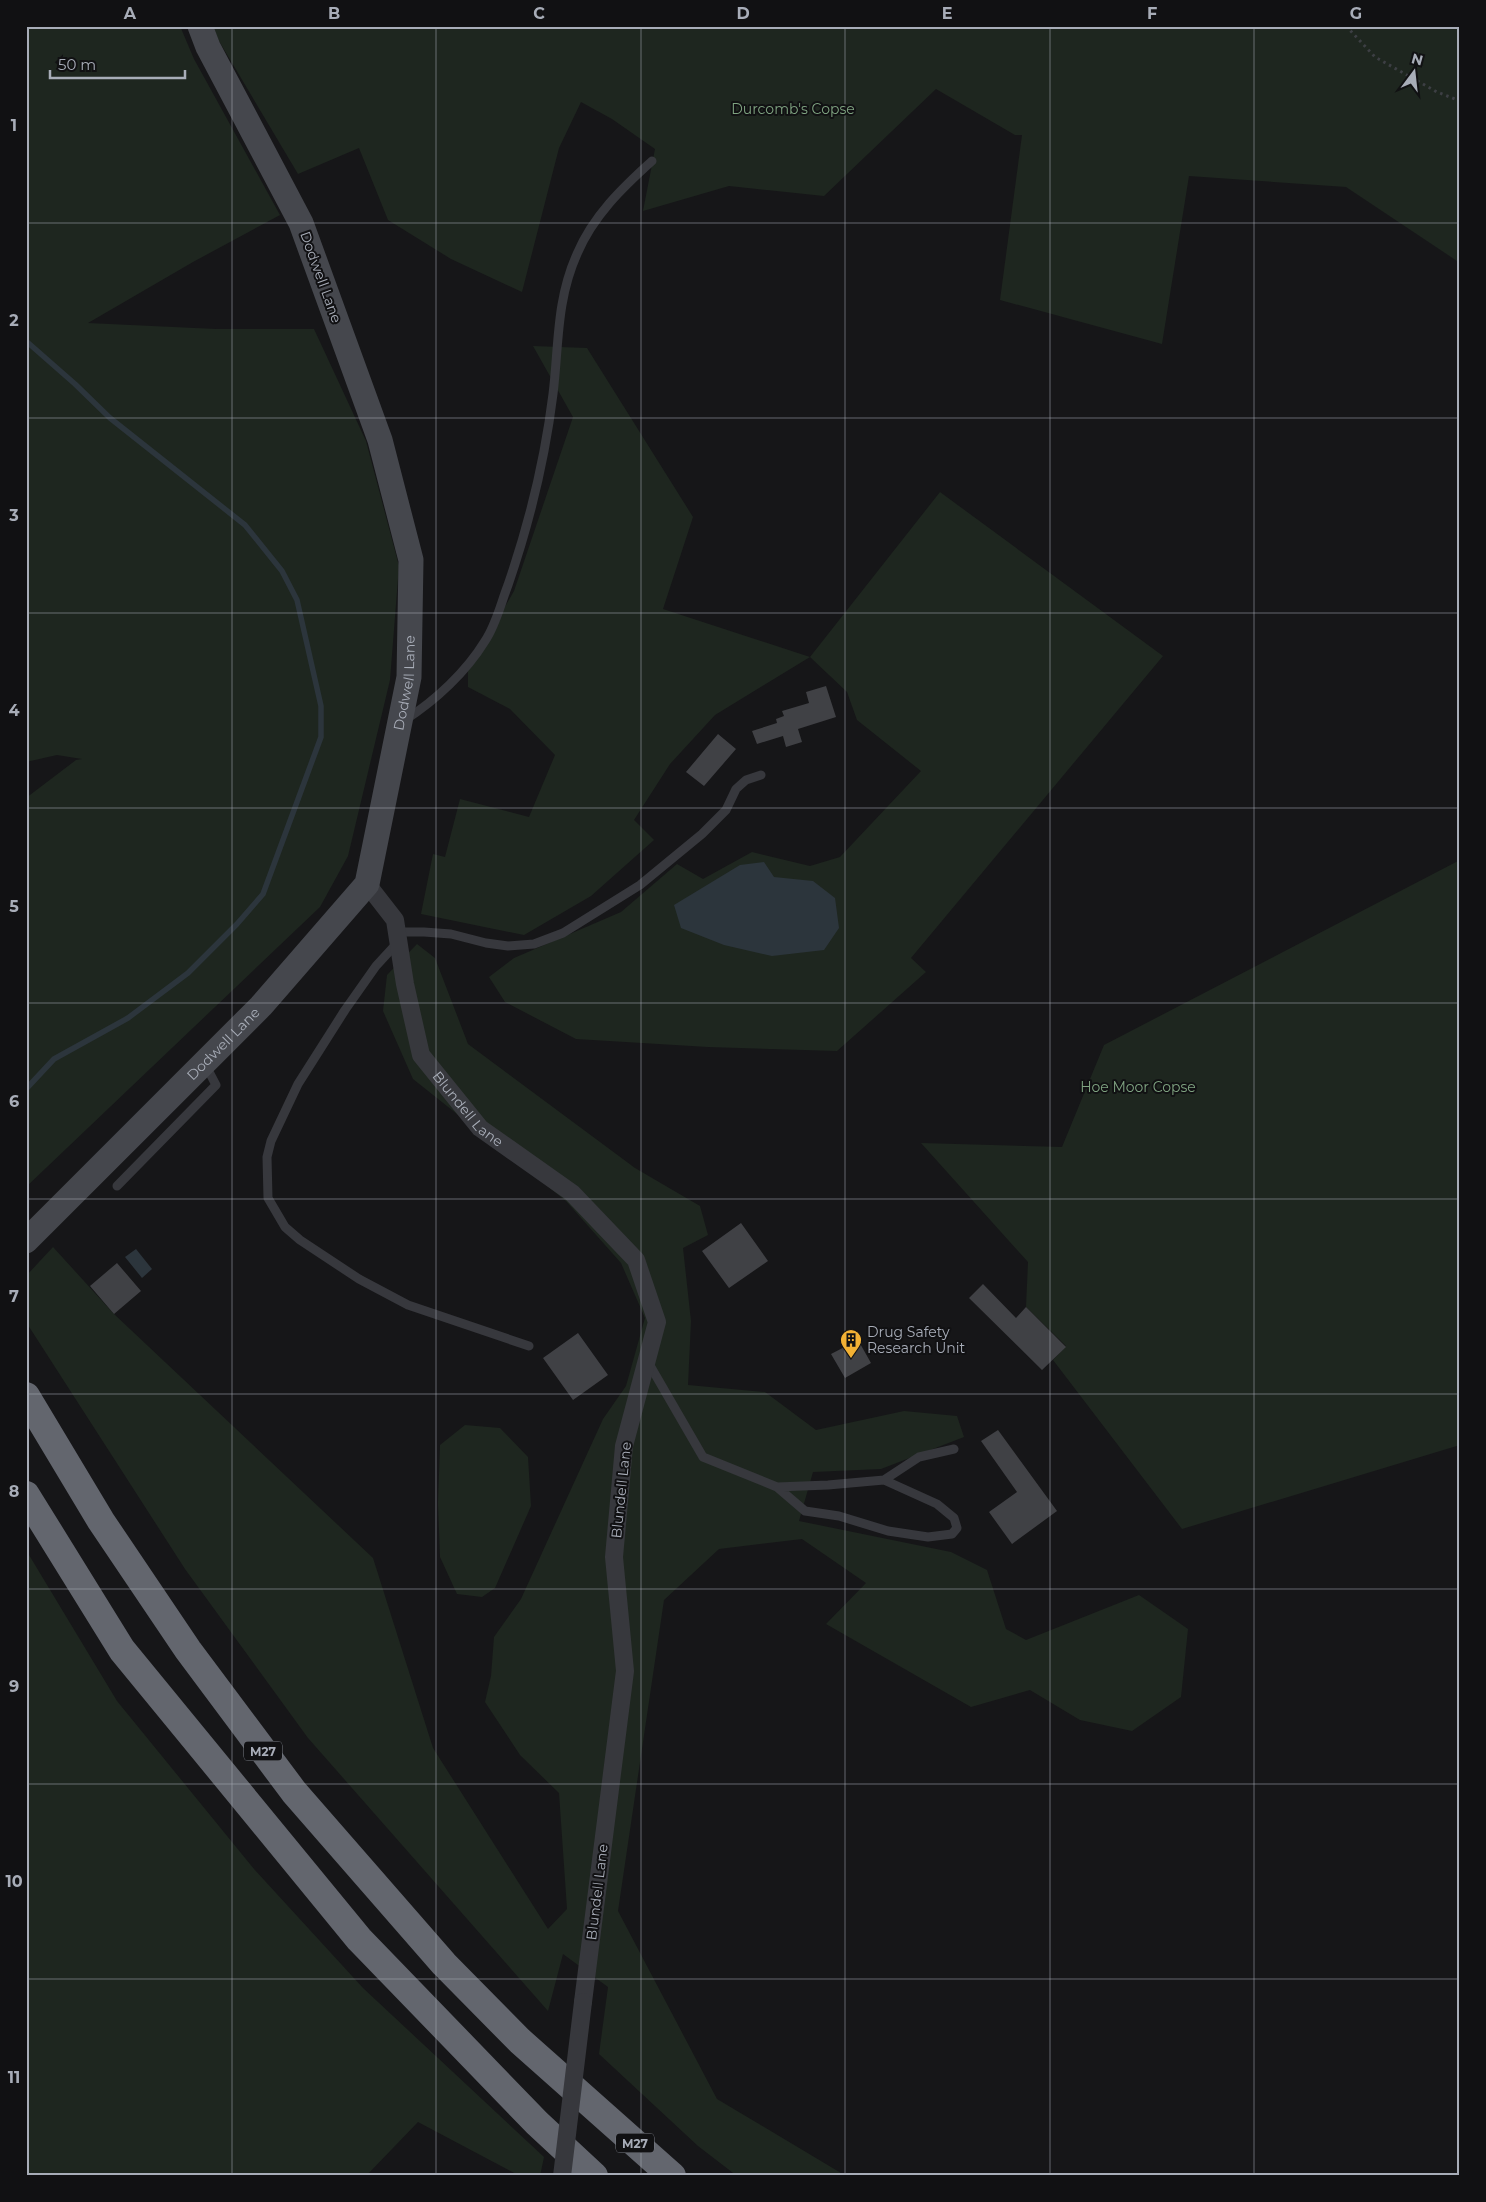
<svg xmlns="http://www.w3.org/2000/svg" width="1486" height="2202" font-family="Montserrat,sans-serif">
  <rect width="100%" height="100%" fill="#161618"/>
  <path fill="#1e261f" d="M26,26H180L194,59L280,215L193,262L88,323L216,329H314L366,441L399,566L390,680L348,856L320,907L26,1187V798L76,760L82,759L57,755L26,762Z
    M213,26H1460V263L1346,187L1189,176L1162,344L1000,300L1022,135H1015L936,89L824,196L729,186L643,211L655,149L612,119L581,102L559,148L522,292L451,259L388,220L359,148L298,174L219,41Z
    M533,346L587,348L693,517L663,609L810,657L940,492L1163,656L911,958L926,972L837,1051L708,1047L576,1039L505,1002L489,977L514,958L621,912L677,864L703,879L752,852L810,866L840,857L921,771L857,720L847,692L810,657L715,715L670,764L634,820L654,840L591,896L524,935L421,914L433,854L445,857L460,799L529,817L555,755L510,709L468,687V671L514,591L573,417Z
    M1460,860V1445L1182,1529L1053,1360L1066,1346L1026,1307L1028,1262L921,1143L1062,1147L1104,1045Z
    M417,944L435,958L468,1044L635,1168L700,1206L708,1235L683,1248L691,1321L688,1385L765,1392L816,1430L904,1411L957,1416L964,1437L881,1469L813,1472L799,1521L951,1552L987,1570L1006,1629L1026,1640L1139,1595L1188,1629L1181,1697L1132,1731L1080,1720L1030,1690L971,1707L826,1624L866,1583L802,1539L719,1549L664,1600L618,1911L717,2099L846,2176H737L698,2146L599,2054L608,1987L563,1954L548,2011L308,1738L185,1569L26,1322V1276L53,1247L114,1314L373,1558L433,1748L548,1929L567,1909L559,1793L520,1755L485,1702L491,1676L494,1637L521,1599L603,1419L626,1386L645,1318L621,1263L566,1201L413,1079L383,1011L387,975Z
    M465,1425L500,1428L528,1457L531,1506L495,1588L482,1597L457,1594L440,1557L438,1503L440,1445Z
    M26,1550L117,1701L254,1869L363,1988L544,2157L540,2176H520L418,2122L366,2176H26Z"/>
  <path fill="#2c353c" d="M764,862L774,877L813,881L835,898L839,928L824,950L772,956L724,945L681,928L674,905L740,865Z
    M136,1249L152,1269L142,1278L125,1257Z"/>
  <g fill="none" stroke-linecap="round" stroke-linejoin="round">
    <path stroke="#2c353c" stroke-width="5.5" d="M26,341L75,384L110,418L245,525L282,571L297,600L321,706V737L263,894L237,924L188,973L128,1018L54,1059L26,1089"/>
  </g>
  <path fill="#404145" d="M826,686L836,717L798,729L802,742L786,747L783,736L757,744L752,731L777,723L776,719L784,716L782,711L809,703L806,692Z
    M718,734L736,749L704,786L686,772Z
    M741,1223L768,1261L729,1288L702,1251Z
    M117,1263L141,1291L114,1314L90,1286Z
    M983,1284L1016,1318L1026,1307L1066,1347L1042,1370L969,1298Z
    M578,1333L608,1375L573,1400L543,1358Z
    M858,1340L871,1363L845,1378L831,1354Z
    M998,1430L1057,1511L1012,1544L989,1512L1017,1492L981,1441Z"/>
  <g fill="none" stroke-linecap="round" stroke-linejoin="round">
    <path stroke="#3d3f44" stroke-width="3" stroke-dasharray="2.5 4" stroke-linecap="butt" d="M1346,26L1375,57L1437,92L1460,101"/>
    <path stroke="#37383d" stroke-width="9" d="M405,720C436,700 466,672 485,641C496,625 501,603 508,585C529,524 545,459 553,394C559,345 556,301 577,254C593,216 622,188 652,161
      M397,932H424L451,934L486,943L508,946L534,944L563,933L640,885L702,834L726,810L736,789L746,780L761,775
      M399,941L376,966L345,1010L298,1084L271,1141L267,1157L268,1198L285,1227L300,1240L359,1279L408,1305L529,1346
      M117,1186L216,1085L205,1064
      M648,1362L703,1457L777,1487L828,1485L884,1480L937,1504L954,1518L957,1528L952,1534L928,1537L888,1531L839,1516L805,1511L777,1487
      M884,1480L919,1457L954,1449"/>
    <path stroke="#37383d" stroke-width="18" id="s1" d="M367,884L395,920L405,984L421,1055L480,1128L572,1193L636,1260L657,1322L624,1446L614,1557L625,1671L583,2002"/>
    <path stroke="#45474d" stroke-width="25" id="s2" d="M26,1241L261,1006L367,884L409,677L411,560L380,440L301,223L208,47L200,26"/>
    <path stroke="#63666e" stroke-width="28" d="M26,1396L101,1521L188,1650L294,1792L444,1964L520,2041L672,2176
      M26,1495L122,1650L359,1939L537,2123L594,2176"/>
    <path stroke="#37383d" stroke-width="18" d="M562,2176L583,2002"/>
  </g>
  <path fill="none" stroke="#a8adb8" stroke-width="1" stroke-opacity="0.55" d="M232,26V2176M436,26V2176M641,26V2176M845,26V2176M1050,26V2176M1254,26V2176M26,223H1460M26,418H1460M26,613H1460M26,808H1460M26,1003H1460M26,1199H1460M26,1394H1460M26,1589H1460M26,1784H1460M26,1979H1460"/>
  <defs>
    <g id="building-pin" transform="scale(1.125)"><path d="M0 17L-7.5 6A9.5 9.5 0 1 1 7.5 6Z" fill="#f2b134" stroke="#111113"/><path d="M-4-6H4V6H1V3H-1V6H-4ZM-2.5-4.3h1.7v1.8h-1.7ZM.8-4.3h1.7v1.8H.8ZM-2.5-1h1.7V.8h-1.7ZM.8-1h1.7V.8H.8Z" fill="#111"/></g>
  </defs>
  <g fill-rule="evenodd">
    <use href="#building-pin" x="851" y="1340"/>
  </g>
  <g text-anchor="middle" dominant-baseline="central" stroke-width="4" stroke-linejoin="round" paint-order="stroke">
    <g fill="#111113" stroke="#7b7e86" stroke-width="1">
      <rect x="244" y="1741.5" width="38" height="19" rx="4"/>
      <rect x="616" y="2133.5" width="38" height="19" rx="4"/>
    </g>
    <g font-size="12" font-weight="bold" fill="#a8adb8">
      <text x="263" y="1751">M27</text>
      <text x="635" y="2143">M27</text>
    </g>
    <g font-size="14" fill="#7fa381" stroke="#111113">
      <text x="793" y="109">Durcomb's Copse</text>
      <text x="1138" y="1087">Hoe Moor Copse</text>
    </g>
    <g font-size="14" fill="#a8adb8" stroke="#111113">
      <text transform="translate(321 277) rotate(70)">Dodwell Lane</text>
      <text stroke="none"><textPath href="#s2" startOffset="699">Dodwell Lane</textPath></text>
      <text stroke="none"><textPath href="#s2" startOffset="279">Dodwell Lane</textPath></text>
      <text stroke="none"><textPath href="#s1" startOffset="255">Blundell Lane</textPath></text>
      <text transform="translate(621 1490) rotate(-84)">Blundell Lane</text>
      <text transform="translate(597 1892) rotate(-83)">Blundell Lane</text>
    </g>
    <g font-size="14" fill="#a8adb8" stroke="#111113" text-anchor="start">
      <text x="867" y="1332">Drug Safety<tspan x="867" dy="16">Research Unit</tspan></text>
    </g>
  </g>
  <rect width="1486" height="2202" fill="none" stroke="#111113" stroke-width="55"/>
  <g transform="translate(1414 72) rotate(15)" stroke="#111113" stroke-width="4" paint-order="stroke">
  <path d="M0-4L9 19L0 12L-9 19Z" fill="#a8adb8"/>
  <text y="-8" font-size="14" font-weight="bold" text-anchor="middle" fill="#a8adb8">N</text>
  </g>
  <path d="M50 70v8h135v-8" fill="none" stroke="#a8adb8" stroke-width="2.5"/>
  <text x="58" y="70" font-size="15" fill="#a8adb8" stroke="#111113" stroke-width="4" paint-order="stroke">50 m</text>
  <rect x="28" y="28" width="1430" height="2146" fill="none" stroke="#a8adb8" stroke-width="2"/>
  <g font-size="16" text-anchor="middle" font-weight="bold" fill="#a8adb8">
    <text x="130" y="19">A</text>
    <text x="334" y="19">B</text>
    <text x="539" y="19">C</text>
    <text x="743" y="19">D</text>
    <text x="947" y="19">E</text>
    <text x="1152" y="19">F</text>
    <text x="1356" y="19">G</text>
    <text x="14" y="131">1</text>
    <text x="14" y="326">2</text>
    <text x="14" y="521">3</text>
    <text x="14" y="716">4</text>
    <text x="14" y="912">5</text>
    <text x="14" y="1107">6</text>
    <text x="14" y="1302">7</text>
    <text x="14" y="1497">8</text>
    <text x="14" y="1692">9</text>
    <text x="14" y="1887">10</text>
    <text x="14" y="2083">11</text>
  </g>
</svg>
